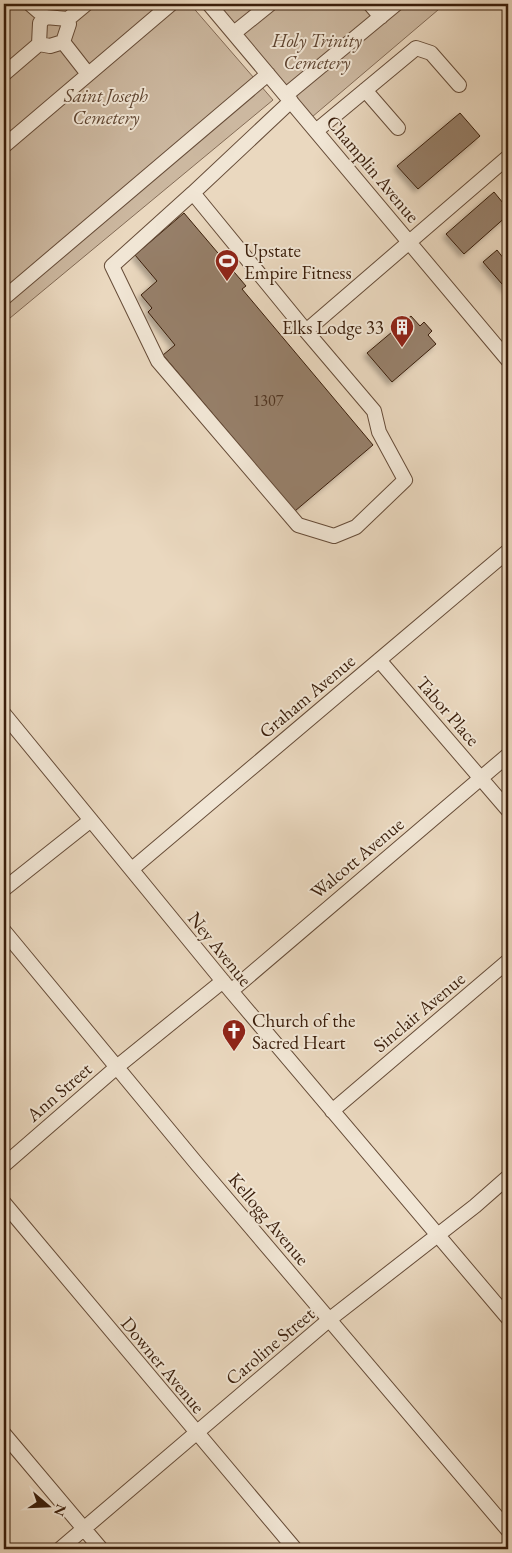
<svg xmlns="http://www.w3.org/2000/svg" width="512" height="1553" font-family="'EB Garamond',serif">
  <defs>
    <filter id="shadow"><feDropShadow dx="-3.5" dy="3.5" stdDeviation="2.5" flood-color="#0004"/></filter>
  </defs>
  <rect width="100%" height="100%" fill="#ead8bf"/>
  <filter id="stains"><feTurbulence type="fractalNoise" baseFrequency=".004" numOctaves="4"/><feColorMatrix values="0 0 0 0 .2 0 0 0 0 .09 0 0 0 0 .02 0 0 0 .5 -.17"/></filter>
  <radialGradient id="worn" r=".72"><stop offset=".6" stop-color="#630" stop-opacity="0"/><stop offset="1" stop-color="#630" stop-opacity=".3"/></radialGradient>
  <path fill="#ccb8a0" stroke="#836b56" d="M4,4H190L273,100L4,323Z
    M216,4H445L312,117Z"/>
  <path fill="#967f69" stroke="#3a1e0b" filter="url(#shadow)" d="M460,113L480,136L418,189L397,166Z
    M494,192L508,209V215L464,254L446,234Z
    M184,213L246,286L242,289L373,445L295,511L163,355L175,345L148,312L152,308L141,295L157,281L135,255Z
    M497,250L508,264V291L483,262Z
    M411,316L420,326L424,322L432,331L428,335L436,344L392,382L367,353Z"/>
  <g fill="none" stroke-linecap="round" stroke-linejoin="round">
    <g stroke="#664c38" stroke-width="16">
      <path id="minor" d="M30,4L45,17
        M209,4L508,360
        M370,4L381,17
        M68,19L86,4
        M234,33L270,4
        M63,42L88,74
        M4,74L39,44L50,46L63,42L69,24L68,19L45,17L40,23L39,44
        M365,90L398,128
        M286,95L396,4
        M291,101L193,193L306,331L508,157
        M316,131L416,48L431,53L459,85
        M4,146L171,4
        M193,193L112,266L158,361L298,525L334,536L356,527L405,480L379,432L374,411L306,331
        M4,298L268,74
        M379,660L508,810
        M4,714L231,991L508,1318
        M132,869L508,551
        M4,889L91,820
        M4,931L197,1164L508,1530
        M231,991L508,755
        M332,1111L508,961
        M4,1165L118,1066L223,981
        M4,1203L295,1549
        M4,1434L101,1549
        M60,1549L330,1319L475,1206L508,1177"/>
    </g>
    <use href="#minor" stroke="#f1e6d5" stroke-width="14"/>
  </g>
  <defs>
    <g id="stadium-pin" transform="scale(1.25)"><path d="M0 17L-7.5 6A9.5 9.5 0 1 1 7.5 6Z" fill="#8f2418" stroke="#f1e6d5"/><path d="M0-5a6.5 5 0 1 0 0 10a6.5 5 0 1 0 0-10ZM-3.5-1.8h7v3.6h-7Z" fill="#fff"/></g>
    <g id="building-pin" transform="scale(1.25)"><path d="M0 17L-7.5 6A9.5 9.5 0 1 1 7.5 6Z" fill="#8f2418" stroke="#f1e6d5"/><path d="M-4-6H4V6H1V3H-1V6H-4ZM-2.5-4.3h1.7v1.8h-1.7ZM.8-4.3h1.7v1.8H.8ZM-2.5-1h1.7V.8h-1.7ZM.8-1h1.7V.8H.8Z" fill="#fff"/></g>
    <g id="church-pin" transform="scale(1.25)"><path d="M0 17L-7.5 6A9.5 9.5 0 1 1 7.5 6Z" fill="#8f2418" stroke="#f1e6d5"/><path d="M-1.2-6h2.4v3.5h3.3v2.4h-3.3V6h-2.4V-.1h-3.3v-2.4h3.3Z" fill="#fff"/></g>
  </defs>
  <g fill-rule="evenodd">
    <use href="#stadium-pin" x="227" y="261"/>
    <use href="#building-pin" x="402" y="327"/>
    <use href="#church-pin" x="234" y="1031"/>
  </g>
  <g text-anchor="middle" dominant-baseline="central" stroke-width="4" stroke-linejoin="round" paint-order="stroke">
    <g font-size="16" fill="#513622">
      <text x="268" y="400">1307</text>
    </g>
    <g font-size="19" font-style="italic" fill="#5e4430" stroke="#f1e6d5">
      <text x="317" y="40">Holy Trinity<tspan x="317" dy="22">Cemetery</tspan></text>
      <text x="106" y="95">Saint Joseph<tspan x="106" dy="22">Cemetery</tspan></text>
    </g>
    <g font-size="19" fill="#3a1e0b" stroke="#f1e6d5">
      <text transform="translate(373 169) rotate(50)">Champlin Avenue</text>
      <text transform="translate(307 696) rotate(-40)">Graham Avenue</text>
      <text transform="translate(448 711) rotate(49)">Tabor Place</text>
      <text transform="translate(357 858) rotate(-40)">Walcott Avenue</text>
      <text transform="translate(220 949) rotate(51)">Ney Avenue</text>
      <text transform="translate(419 1012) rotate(-40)">Sinclair Avenue</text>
      <text transform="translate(59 1092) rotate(-41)">Ann Street</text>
      <text transform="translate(269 1219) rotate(50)">Kellogg Avenue</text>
      <text transform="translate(270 1346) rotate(-40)">Caroline Street</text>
      <text transform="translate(163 1365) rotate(50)">Downer Avenue</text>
    </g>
    <g font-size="19" fill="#3a1e0b" stroke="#f1e6d5" text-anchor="start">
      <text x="244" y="250">Upstate<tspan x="244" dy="22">Empire Fitness</tspan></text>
      <text x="384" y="327" text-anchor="end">Elks Lodge 33</text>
      <text x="252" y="1020">Church of the<tspan x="252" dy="22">Sacred Heart</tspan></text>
    </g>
  </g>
  <rect width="512" height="1553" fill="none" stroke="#ead8bf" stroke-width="20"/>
  <rect x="5" y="5" width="502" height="1543" fill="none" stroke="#3a1e0b" stroke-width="2.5"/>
  <rect x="10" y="10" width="492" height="1533" fill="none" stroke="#3a1e0b"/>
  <g transform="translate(48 1506) rotate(109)" stroke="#f1e6d5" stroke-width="4" paint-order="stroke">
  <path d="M0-4L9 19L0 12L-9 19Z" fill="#3a1e0b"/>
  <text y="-8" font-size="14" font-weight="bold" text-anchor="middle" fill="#3a1e0b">N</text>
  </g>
  <rect width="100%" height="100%" filter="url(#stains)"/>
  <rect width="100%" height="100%" fill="url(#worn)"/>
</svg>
